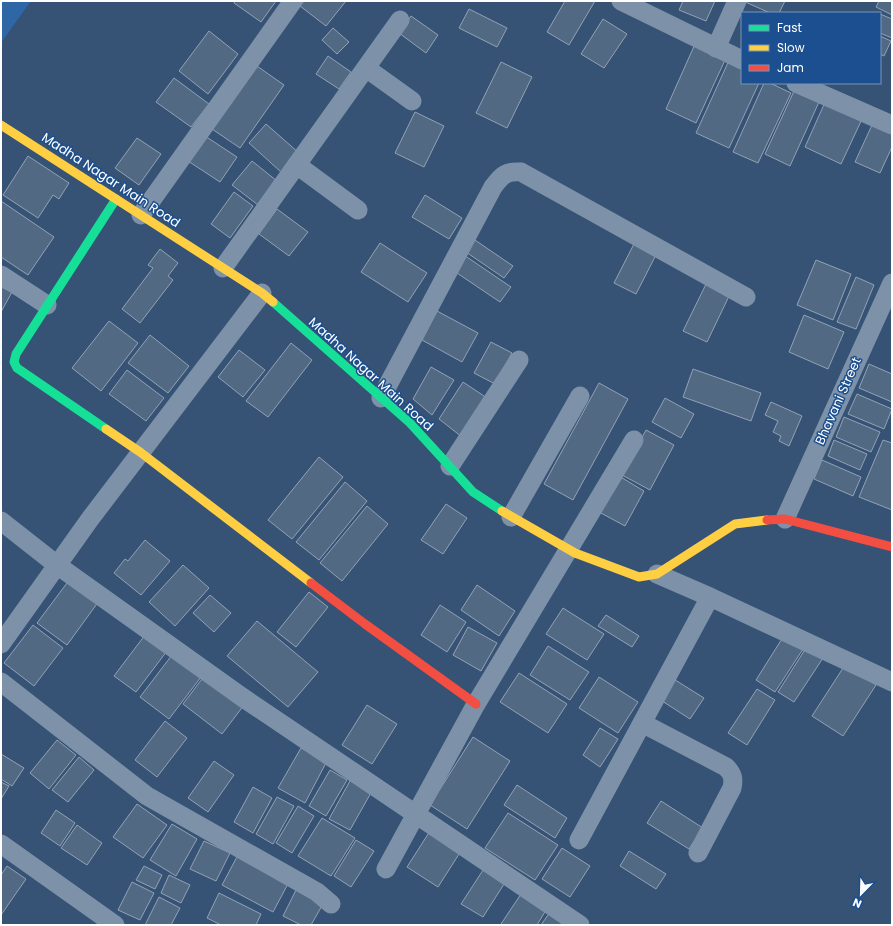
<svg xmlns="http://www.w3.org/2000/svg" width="893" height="926" font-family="Poppins,sans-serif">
  <rect width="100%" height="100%" fill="#365274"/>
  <path fill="#2f66a5" d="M1,1H31L1,43Z"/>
  <path fill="#526984" stroke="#92a2b6" d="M235,1H276L261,22L234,3Z
    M304,1H346L326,26L300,6Z
    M565,1H595L569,45L547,32Z
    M683,1H715L706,21L679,10Z
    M743,1H785L779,13H770Z
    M879,1H892V15L876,7Z
    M469,9L507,28L497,47L459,28Z
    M880,14L892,19V38L880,33Z
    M411,16L438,35L426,53L399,33Z
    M603,19L627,34L604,68L581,54Z
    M333,28L349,42L337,54L322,40Z
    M209,31L238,54L208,94L179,71Z
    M880,36L891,41L884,56L880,54Z
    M695,44L726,58L696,123L666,109Z
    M328,56L351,72L339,89L316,74Z
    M730,58L742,64V83H759L729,148L696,133Z
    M501,62L532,77L507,128L476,113Z
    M257,66L284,85L240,148L212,129Z
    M174,78L209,104L191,127L156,102Z
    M764,83H770L791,93L758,163L733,152Z
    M794,91L819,102L790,166L765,154Z
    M826,100L863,117L841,164L805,147Z
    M415,112L444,126L424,167L395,153Z
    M266,124L299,153L281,172L249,143Z
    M872,125L892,134V147L880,173L855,162Z
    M205,136L237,157L220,182L188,161Z
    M137,138L161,154L139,185L115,168Z
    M28,156L69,183L59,199L53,195L38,218L3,195Z
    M252,161L277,181L258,205L232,185Z
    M234,192L253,206L230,238L211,224Z
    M425,195L462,218L449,239L412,217Z
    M1,201L54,237L28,275L1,257Z
    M277,209L308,232L289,256L259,234Z
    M472,238L513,266L504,278L463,250Z
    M637,238L659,249L636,294L614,283Z
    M380,243L427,273L408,302L361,272Z
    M160,249L178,263L168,276L173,280L140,323L122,309L153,268L148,265Z
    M461,253L511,287L500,302L451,269Z
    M816,260L851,274L833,320L797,305Z
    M856,277L874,285L856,329L837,322Z
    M708,280L731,292L707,342L683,331Z
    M1,287L12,292L1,312Z
    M437,311L478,333L462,362L422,340Z
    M804,315L844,332L828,369L789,352Z
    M109,321L138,343L101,391L72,368Z
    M150,335L189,366L168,393L128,363Z
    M491,342L512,353L495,384L474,373Z
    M291,343L312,360L268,417L246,401Z
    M239,350L265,370L243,397L218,377Z
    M869,364L892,374V402L859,388Z
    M431,367L454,380L432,415L413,399Z
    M693,369L761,393L751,421L683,397Z
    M127,370L164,398L146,421L109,394Z
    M463,382L487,398L462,437L439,419Z
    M599,383L628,399L573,500L544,484Z
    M857,394L892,409L884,429L848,414Z
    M665,398L694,414L681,438L652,422Z
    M771,402L802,416L789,446L779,441L781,436L773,432L778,421L765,415Z
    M844,417L880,432L871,452L836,437Z
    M646,430L674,445L650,490L622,475Z
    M834,440L867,454L860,470L828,456Z
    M883,440L892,443V510L859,497Z
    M319,457L343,477L292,539L268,520Z
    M822,460L861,477L853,496L814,479Z
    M619,476L644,491L625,526L599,512Z
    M345,482L367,501L319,560L296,542Z
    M446,504L467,518L443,554L421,540Z
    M367,506L388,524L342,581L320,563Z
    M145,540L170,561L141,595L114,573L125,559L128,561Z
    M183,565L209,588L175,626L149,602Z
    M70,579L99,601L67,645L37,623Z
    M477,585L515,611L499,636L461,610Z
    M309,592L328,607L296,647L277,632Z
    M210,595L231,613L214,632L193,613Z
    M440,605L466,622L447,652L421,635Z
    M563,608L604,634L587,660L546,634Z
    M606,615L639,636L632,647L598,626Z
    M257,621L318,672L288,707L227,656Z
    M33,625L63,648L34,686L4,663Z
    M468,627L497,643L481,671L453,655Z
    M785,634L805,646L775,692L756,680Z
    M145,635L167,651L136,692L114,676Z
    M548,646L589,672L570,700L530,675Z
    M806,648L823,658L794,702L778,692Z
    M172,655L201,677L169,719L140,697Z
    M845,665L876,685L843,736L812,716Z
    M519,673L567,704L548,733L500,702Z
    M205,675L244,705L222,734L183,704Z
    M599,677L638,702L618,733L579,708Z
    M672,678L704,698L690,719L659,699Z
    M757,689L775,700L747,745L728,733Z
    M367,705L397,724L372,764L342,745Z
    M165,721L187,738L157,777L135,760Z
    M600,728L618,739L600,767L583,755Z
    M473,737L510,761L467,829L430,805Z
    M57,740L76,755L49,789L30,773Z
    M301,748L327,761L305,803L278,788Z
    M1,754L24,768L12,786L1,779Z
    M79,757L94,770L68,802L52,790Z
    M214,761L234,775L208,812L188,798Z
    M330,770L347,780L326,816L309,806Z
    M351,779L372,791L350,830L329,819Z
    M1,782L9,786L1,799Z
    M517,785L567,818L555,838L504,805Z
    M253,787L272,798L253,833L234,822Z
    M277,797L294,806L273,844L256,834Z
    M661,801L703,828L689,849L647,823Z
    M137,804L167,825L143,858L113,837Z
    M298,806L314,816L292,853L276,843Z
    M56,810L75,823L60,846L41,833Z
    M508,813L558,845L535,880L485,848Z
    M322,818L355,838L331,876L298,856Z
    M172,824L197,839L176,876L150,860Z
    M77,825L102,843L87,865L61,848Z
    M430,831L461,851L438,887L407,867Z
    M356,840L374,851L351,887L334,876Z
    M204,841L230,853L216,881L190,869Z
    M562,848L590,866L570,897L542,879Z
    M629,851L666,874L656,889L620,866Z
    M239,853L290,880L273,912L222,885Z
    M7,866L26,879L1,915V875Z
    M144,866L162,875L155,889L136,880Z
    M485,867L506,881L483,917L461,904Z
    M169,875L190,885L181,903L161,893Z
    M132,882L154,893L140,920L118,910Z
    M296,890L323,904L311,925H301L283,916Z
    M219,893L261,914L256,925H221L207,918Z
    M521,894L546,910L537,925H504L501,924Z
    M159,897L180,908L171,925H145Z
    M550,912L571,925H541Z"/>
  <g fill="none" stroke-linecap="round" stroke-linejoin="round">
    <path stroke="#7d92a8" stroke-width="19" d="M621,1L742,60
      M716,48L737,1
      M366,68L412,101
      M796,83L892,125
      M297,165L358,210
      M141,215L293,1
      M223,268L400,20
      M1,275L47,305
      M381,398L493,187C502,175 506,171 521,172L746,297
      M450,466L519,360
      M511,517L580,396
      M785,519L892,283
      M1,521L57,565L242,697L580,925
      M657,574L710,597L892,682
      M1,644L90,519L262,293
      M1,682L147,796L317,892L331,904
      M642,723L726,767C733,774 734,779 732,788L698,853
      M579,840L710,597
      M1,844L115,925
      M386,869L476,704L634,440"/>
    <path stroke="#16e098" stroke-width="9" d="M273,302L410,423L473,492L502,511
      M106,429L17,368L14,362L16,354L116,199"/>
    <path stroke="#ffcf43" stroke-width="9" d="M1,125L262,293L273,302
      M106,429L140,452L311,583
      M502,511L575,553L639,577L657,574L735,524L767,520"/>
    <path stroke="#f24e42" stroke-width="9" d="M767,520L785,519L892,547
      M311,583L365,624L476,704"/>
  </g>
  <g text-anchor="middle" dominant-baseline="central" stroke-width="3" stroke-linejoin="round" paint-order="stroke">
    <g font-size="13" fill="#fff" stroke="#1b4f8f">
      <text transform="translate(111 180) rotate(33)">Madha Nagar Main Road</text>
      <text transform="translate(371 374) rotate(42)">Madha Nagar Main Road</text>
      <text transform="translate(838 401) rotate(-66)">Bhavani Street</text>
    </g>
  </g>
  <rect width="893" height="926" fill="none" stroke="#ffffff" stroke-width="4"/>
  <rect x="741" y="12" width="140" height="72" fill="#1b4f8f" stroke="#7695bc"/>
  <rect x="749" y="25" width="20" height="6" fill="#16e098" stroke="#7695bc"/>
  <text x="777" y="32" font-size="12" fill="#ffffff">Fast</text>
  <rect x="749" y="45" width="20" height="6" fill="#ffcf43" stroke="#7695bc"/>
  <text x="777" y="52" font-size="12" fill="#ffffff">Slow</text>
  <rect x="749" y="65" width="20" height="6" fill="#f24e42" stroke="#7695bc"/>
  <text x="777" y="72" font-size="12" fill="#ffffff">Jam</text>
  <g transform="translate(861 894) rotate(203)" stroke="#1b4f8f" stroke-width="3" paint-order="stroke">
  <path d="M0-3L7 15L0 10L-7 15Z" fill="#ffffff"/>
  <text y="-6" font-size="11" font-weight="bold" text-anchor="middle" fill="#ffffff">N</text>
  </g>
</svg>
